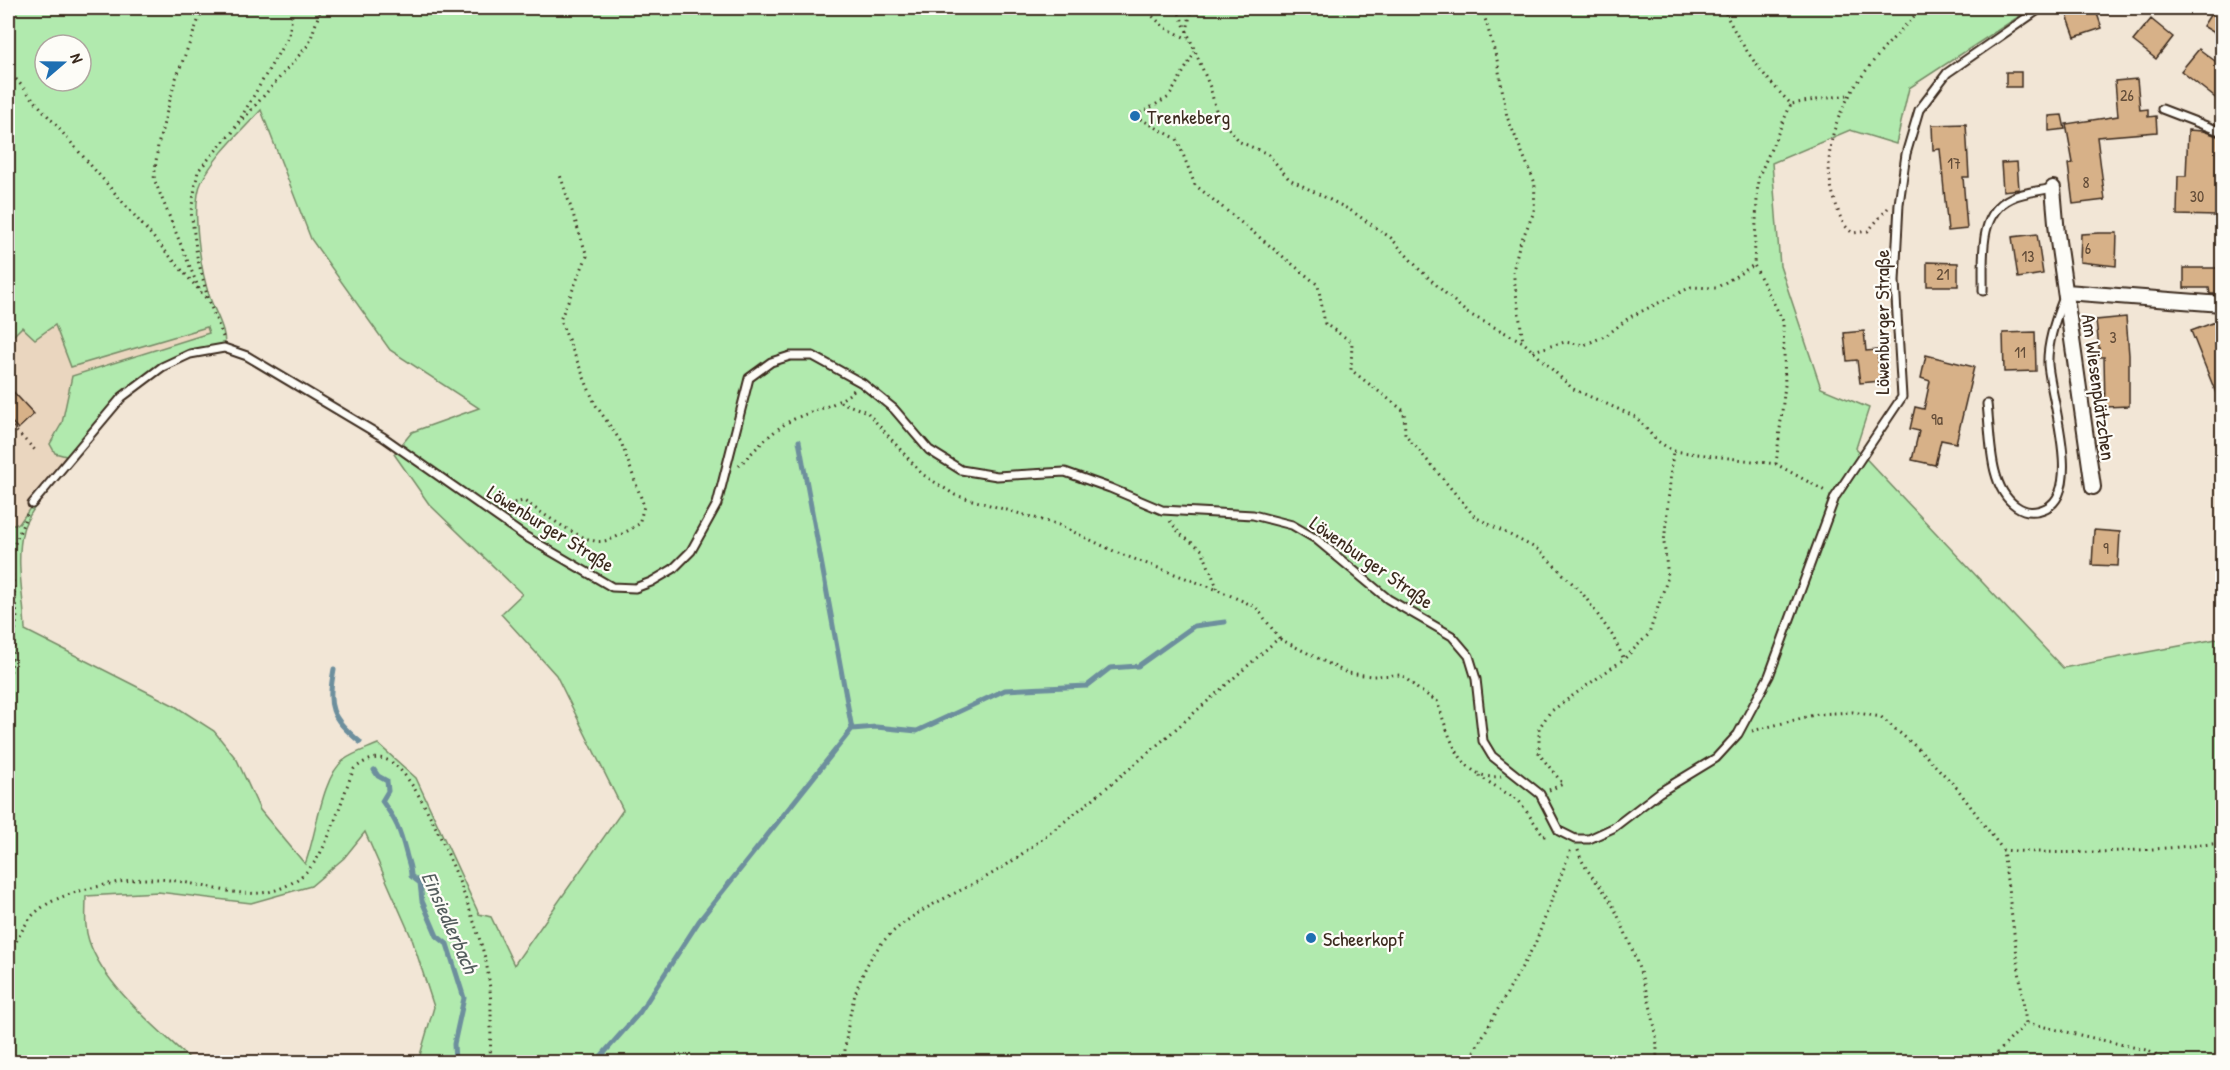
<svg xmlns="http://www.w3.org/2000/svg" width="2230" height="1070" font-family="'Patrick Hand',sans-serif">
  <rect width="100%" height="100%" fill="#f2e6d6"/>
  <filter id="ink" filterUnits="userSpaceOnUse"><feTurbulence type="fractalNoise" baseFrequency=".0167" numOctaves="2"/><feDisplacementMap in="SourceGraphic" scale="12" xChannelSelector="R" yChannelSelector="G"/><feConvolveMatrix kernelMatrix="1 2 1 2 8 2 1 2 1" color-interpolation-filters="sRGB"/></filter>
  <g filter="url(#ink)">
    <path fill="#ead6bf" d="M8,286L208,327L209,334L72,376L62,423L50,444L67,455L19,524H8Z"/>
    <path fill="#b1eaae" stroke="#768a66" stroke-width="1.5" fill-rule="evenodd" d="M8,8H2032L1909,88L1896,144L1850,130L1772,163L1780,266L1821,388L1869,408L1856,448L2063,668L2222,638V1052L2220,1054L2222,1062H418L434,1007L412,939L365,832L344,858L311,886L251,903L158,892L86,896C86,911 84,927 89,941C105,988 159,1029 193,1062H8V524H19L66,456L55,453L50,444L62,423L72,376L209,333L207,327L71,367L55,325L35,339L22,327L8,341ZM45,45H81V81H45ZM261,110L311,239L390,350L479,408L412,432L394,454L429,504L522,594L501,614L556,675L623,810L514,965L491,917L479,914L416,778L378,744C367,749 353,753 344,760C321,777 316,838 305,864L260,810L237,760L214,731L175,706L25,630C24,596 15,564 23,530C28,507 104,420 124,400C134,389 151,377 164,369C183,358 202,354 224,350C228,332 216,315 210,298C201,273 190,204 202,181C216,154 241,132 261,110Z"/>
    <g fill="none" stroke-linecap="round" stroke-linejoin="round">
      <path stroke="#6d8f9d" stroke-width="5" d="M334,669C327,707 330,717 360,742
        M852,729L876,727L917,731L1005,690L1087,686L1110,668L1138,666L1194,626L1225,622
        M374,770L378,776L387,781L388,791L382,801C397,822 400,830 406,853C408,862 411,867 411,876L420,883L422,901L437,936L447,944L464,998L454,1044L455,1062
        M596,1062L640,1012L699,921L852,729L799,441"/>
    </g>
    <path fill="#d7b188" stroke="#3b2a1e" stroke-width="1.5" d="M2090,8H2095L2102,28L2075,37L2067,15Z
      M2212,12L2223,19V38L2203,26Z
      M2151,19L2173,37L2156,59L2133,41Z
      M2199,49L2223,67V104L2181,71Z
      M2006,72H2021V87H2006Z
      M2137,79L2140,110L2148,109V117L2156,116L2157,132L2097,137L2105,200L2073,204L2068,164L2073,163L2066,124L2118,116L2115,81Z
      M2062,115L2065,129L2049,131V116Z
      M1966,124L1969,177H1963L1967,229L1948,231L1940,149L1933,150L1932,125Z
      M2188,130L2203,131L2223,138V157H2218L2216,216L2177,215L2178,176H2186Z
      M2017,162L2019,189L2003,191L2001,163Z
      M2099,233H2117L2116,266L2080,262L2081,234Z
      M2037,234L2043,274L2018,278L2012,237Z
      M1927,262L1958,263V286H1927Z
      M2184,268H2223V294H2210L2209,288H2184Z
      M2126,317L2129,355V406L2105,407L2104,357H2100L2096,320Z
      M2223,319V408H2222L2191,331Z
      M1864,331L1866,351L1877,350L1881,381L1860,383L1857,360L1847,361L1844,333Z
      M2035,332L2036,371L2004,372L2003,333Z
      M1926,355L1974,367L1956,443L1941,440L1935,465L1912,460L1919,431L1910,429L1915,407L1924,409L1930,381L1921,378Z
      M8,386L34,414L18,429L8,418Z
      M2094,530L2120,532L2118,566L2092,565Z"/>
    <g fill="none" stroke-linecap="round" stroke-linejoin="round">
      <g stroke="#3b2a1e" stroke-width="11">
        <path id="lane" d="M2162,109L2222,132
          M1983,291C1984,259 1977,214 2011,198C2023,192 2040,191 2053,188
          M1987,404C1991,436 1988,487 2016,506C2026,513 2035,513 2046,508C2083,491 2050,396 2048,364C2047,342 2056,317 2064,297
          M32,504L122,397L162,367L190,354L224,348L247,356L383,437L523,535L612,587L635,588L651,582L673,569L691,551L717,504L749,378L771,362L790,356H813L862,383L894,409L929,450L961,470L997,476L1065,472L1110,488L1162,510L1253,515L1292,525L1316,539L1388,599L1452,636L1469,656L1476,679L1483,741L1492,756L1540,794L1559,831L1575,839H1589L1613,828L1660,792L1716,758L1738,734L1769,676L1835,497L1902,397L1895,281L1899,204L1906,154L1919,110L1947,73L2041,8"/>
      </g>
      <g stroke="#3b2a1e" stroke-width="18">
        <path id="street" d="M2053,188L2057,234L2093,487
          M2066,292L2222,304"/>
      </g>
      <path stroke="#3b2a1e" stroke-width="3" stroke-dasharray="1.5 4.5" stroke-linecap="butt" d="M1144,8L1164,27L1188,39
        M1177,8L1210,87L1217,114L1240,142L1268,154L1289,179L1350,210L1391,238L1419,269L1467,313L1523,342L1573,389L1636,417L1656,440L1673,451L1776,464L1825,491
        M1482,8L1497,60L1507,117L1535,183L1534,212L1519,246L1513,271L1523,342
        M1723,8C1740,45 1762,75 1791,104L1847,95
        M1187,32L1191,8
        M8,70L206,298
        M1135,116L1177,139L1195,185L1318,285L1325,324L1352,342L1351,370L1404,411L1405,434L1475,517L1539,550L1583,594L1612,635L1624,659
        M1135,116L1169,97L1195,52
        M232,133L289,35L293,8
        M1888,208L1868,231L1853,233C1840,224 1839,212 1834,198C1811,120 1873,59 1922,8
        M199,289L154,179L158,145L175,81L203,8
        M223,337L208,299L197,256L191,211L198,171L309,44L321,8
        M1533,351L1565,342L1584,345L1607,335L1630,317L1691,287L1716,288L1754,265
        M840,402L867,412L922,474L955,495L1059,525L1118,553L1218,590L1256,607L1279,638C1193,714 1107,792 1015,859C973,890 915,904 881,944C854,977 847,1021 844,1062
        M8,423L36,451
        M1776,464L1785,385L1783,321L1754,265L1758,178L1791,104
        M739,466C755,450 771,431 792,420C814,409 834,408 854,390
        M504,508L507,504L524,501C541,512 575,537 595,541C609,544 627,531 639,524L644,506L621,442L595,404L560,320L587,256L559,172
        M1170,521L1180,534L1202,550L1218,590
        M8,560L28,512
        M1280,639L1347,673L1372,676L1402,675L1419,690L1437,701C1447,730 1460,784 1501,776
        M8,677L11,670L17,616L10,554
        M1752,731L1818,714L1853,712L1881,717L1921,751L1956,787L2003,850C2076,856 2151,850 2222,843
        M1479,776L1519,801L1544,836L1549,835
        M1549,790L1563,784L1539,754V728L1550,712L1624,659L1649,634L1668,577L1664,543L1673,451
        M1578,850C1584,872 1601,884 1612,904C1630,938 1663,1025 1656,1062
        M8,957C16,943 23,925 34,914C49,900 68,894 87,889C109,884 132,878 155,879C209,880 260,915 306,872C329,851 341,798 354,769C365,760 378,754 391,762C427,785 476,920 486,962C493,995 491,1029 490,1062
        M2027,1023L2146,1050L2169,1062
        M1468,1062L1535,944L1571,849
        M1989,1062L2026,1023L2003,850"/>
      <use href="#lane" stroke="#fdfcf7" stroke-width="7"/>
      <use href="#street" stroke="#fdfcf7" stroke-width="14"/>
    </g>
  </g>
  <g fill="#1f6fb2" stroke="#fdfcf7" stroke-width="2">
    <circle cx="1135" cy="116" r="6"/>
    <circle cx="1311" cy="938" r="6"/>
  </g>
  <g text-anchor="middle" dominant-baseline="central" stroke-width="4.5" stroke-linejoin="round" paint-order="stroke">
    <g font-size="16" fill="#624c38">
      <text x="2127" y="95">26</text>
      <text x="1954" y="163">17</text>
      <text x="2086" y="182">8</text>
      <text x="2197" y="196">30</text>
      <text x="2088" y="248">6</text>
      <text x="2028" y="256">13</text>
      <text x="1943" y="274">21</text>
      <text x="2113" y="337">3</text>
      <text x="2020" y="352">11</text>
      <text x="1937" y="419">9a</text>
      <text x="2106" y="548">9</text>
    </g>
    <g font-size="20" fill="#3b2a1e" stroke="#fdfcf7" text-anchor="start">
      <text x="1147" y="116">Trenkeberg</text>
      <text x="1323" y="938">Scheerkopf</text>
    </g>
    <g font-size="20" fill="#3b2a1e" stroke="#fdfcf7">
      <text transform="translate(1881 322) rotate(-90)">Löwenburger Straße</text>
      <text transform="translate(2099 387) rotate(82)">Am Wiesenplätzchen</text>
      <text transform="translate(551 528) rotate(32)">Löwenburger Straße</text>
      <text transform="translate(1372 562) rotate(35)">Löwenburger Straße</text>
    </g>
    <g font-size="21" font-style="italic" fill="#545d5d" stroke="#fdfcf7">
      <text transform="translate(450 922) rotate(66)">Einsiedlerbach</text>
    </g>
  </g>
  <rect width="2230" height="1070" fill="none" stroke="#fdfcf7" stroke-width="30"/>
  <rect x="15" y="15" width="2200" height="1040" fill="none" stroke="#3b2a1e" stroke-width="2" filter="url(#ink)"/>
  <g transform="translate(63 63) rotate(70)"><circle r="28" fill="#fdfcf7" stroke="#afa8a0" stroke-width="1.5"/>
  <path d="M0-4.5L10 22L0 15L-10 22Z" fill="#1f6fb2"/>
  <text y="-9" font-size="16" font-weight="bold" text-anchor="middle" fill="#3b2a1e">N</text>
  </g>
</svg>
